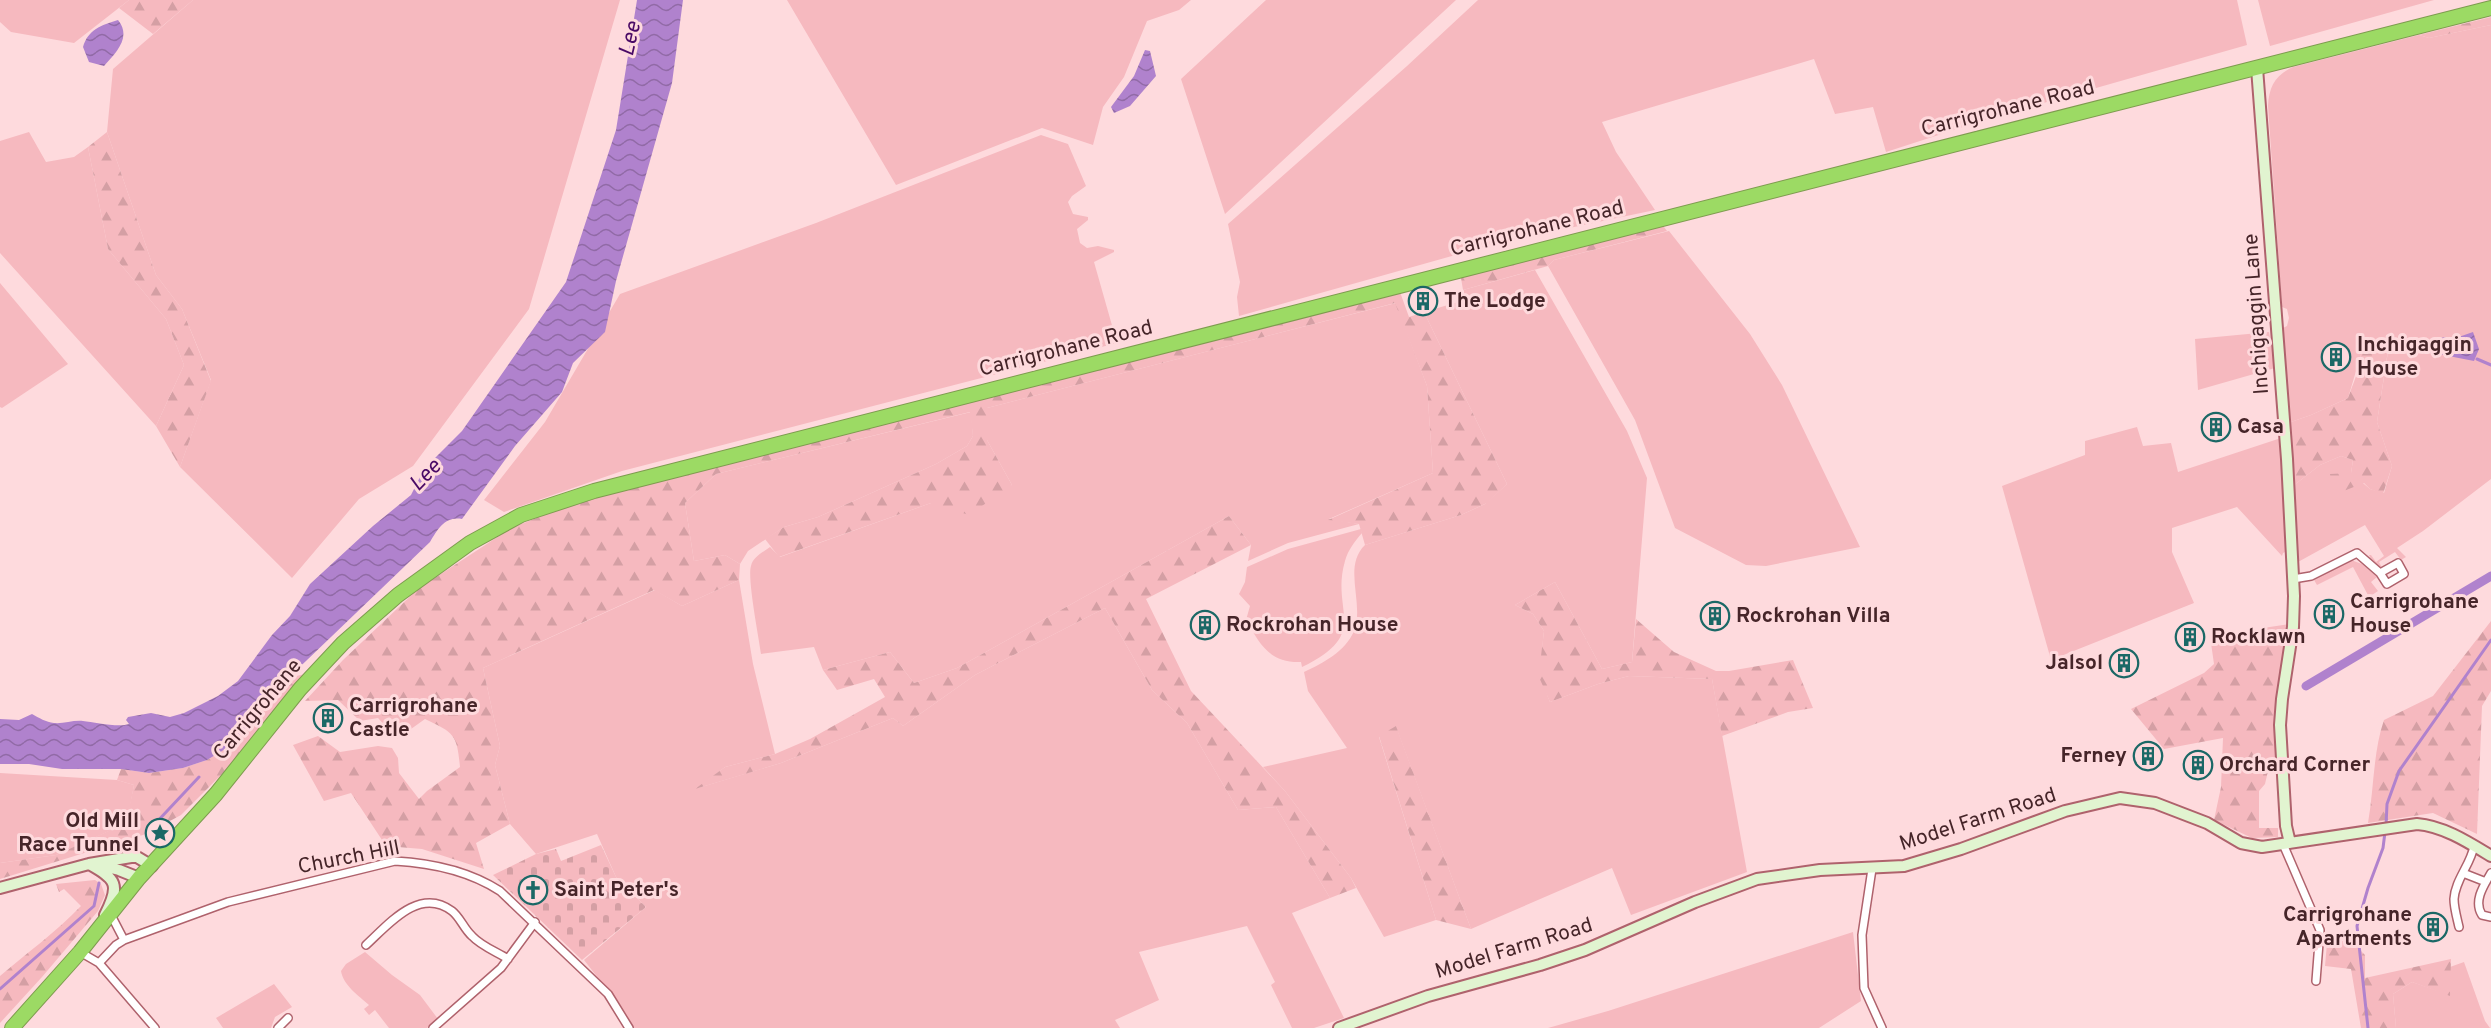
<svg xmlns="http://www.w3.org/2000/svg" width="2491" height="1028" font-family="Overpass,sans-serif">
  <defs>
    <pattern id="forest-firs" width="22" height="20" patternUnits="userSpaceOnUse" patternTransform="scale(1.5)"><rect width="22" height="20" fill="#f6b9bf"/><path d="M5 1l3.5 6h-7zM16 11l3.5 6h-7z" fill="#d49fa4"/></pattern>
    <pattern id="cemetery-stones" width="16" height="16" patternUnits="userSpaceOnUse" patternTransform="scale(1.5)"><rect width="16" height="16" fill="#f6b9bf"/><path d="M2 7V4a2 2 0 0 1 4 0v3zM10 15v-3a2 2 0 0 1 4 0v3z" fill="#d49fa4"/></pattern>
    <pattern id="water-waves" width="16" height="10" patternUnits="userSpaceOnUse" patternTransform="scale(1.5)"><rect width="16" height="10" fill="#b082cd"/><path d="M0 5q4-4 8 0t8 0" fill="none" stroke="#916aa6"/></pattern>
  </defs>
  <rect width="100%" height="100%" fill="#fedadd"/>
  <path fill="#f6b9bf" d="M0,0H129L74,43L11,32L0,22Z
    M193,0H620L529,309L413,466L359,499L292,578L180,467L211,380L182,309L156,275L107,132L113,69Z
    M787,0H1191L1179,10L1147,21L1124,77L1103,107L1093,145L1042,128L896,185Z
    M1266,0H1456L1225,214L1181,79Z
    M1478,0H2237L2247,45L1991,118L1886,152L1873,107L1835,114L1814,59L1602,122L1616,152L1655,210L1498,243L1239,316L1237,297L1240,282L1228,224L1407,66Z
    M2258,0H2434L2270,46Z
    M2491,25V479L2423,531L2397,548L2406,557L2401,560L2395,552L2379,562L2382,568L2373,564L2369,555H2371L2376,562L2384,556L2365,525L2298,562L2293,486L2320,465L2341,456L2353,460L2351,473L2370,489L2384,493L2392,466L2377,422L2389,345L2362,351L2348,398L2311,415L2288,423L2281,329L2287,326L2289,318L2287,309L2282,307L2268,106C2269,87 2275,75 2293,67L2419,35L2429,38Z
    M29,132L46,162L74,157L88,147L108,249L166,319L184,365L156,426L0,253V141Z
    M1041,135L1068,144L1086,186L1072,196L1068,202L1073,214L1088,217V220L1077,229L1080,243L1087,248L1098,246L1114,250V252L1094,262L1117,343L622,471L504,512L484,500L545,422L620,294L816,223Z
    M1669,231L1750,334L1782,385L1860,547L1766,566L1746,565L1675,528L1635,420L1548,266L1554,260Z
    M1535,270L1627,431L1647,478L1632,662L1602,669L1555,582L1515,605L1533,614L1544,631C1541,656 1540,678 1550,702L1598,684L1629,676L1712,679L1747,872L1631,915L1612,868L1471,929L1396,727L1379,737L1436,920L1384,937L1351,878L1285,791L1263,767L1347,748L1308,691L1304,672C1323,663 1345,652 1354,631C1365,604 1342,567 1365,545L1461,515L1485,504L1507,484L1424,312L1465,300L1463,290Z
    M0,283L68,364L2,408L0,407Z
    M1396,303L1427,386L1433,473L1329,519L1359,524L1288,543L1248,561L1251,545L1229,516L957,668L914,683L890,652L823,670L814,647L761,654C759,638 747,578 751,566C753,557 763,552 770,547L780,557L931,503L1012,485L987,440V408Z
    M2269,332L2275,368L2198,390L2195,339Z
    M971,412L973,436L967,446L936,464L818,517L784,527L748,551L740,564L725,555L694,561L685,503L716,474Z
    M2137,427L2143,446L2171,443L2178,472L2281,438L2289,550L2283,553L2282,556L2237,507L2172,528V552L2194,603L2051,660L2002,486L2085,455V441Z
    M1361,529L1362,533C1355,541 1348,550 1345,561C1330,612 1372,633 1302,667L1301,662C1269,663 1260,644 1246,620L1250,606L1239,594L1245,582L1247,567L1288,549Z
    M2351,560L2362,564L2377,577L2371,582L2378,591L2369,597L2353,567L2317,585L2314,580Z
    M739,580L753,664L775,754L725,767L698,788L781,763L893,718L903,726L975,675L1105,608L1152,690L1187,723L1238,810L1276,807L1330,898L1292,913L1344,1018L1314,1028H1292L1271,985L1275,982L1247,926L1139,952L1159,1000L1115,1020L1120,1028H631L620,1006L584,960L646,907L616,877L597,834L536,854L510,824L495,765L500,746L483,668L655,590L682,606Z
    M0,773L117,780L134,785L127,823L56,855L0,863Z
    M1853,932L1861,1001L1819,1028H1548L1608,1011Z
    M365,952L392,975L420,995L438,1019L427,1028H389L375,1010L369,1015L364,1009L369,1005C359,996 343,985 341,971L346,964Z
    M2464,962L2485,1021L2490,1028H2396L2393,994L2412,982L2450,995V967Z
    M274,984L292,1007L275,1017L271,1028H223L216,1018Z"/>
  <path fill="url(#forest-firs)" d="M129,0H193L153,34L119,8Z
    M2491,17V25L2429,38L2419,35Z
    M107,132L156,275L182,309L211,381L180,467L156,426L184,365L166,319L108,249L88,147Z
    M1661,223L1667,231L1554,260L1548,266L1463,290L1461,278Z
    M1400,292L1409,317L1424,312L1507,484L1487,503L1461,515L1365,545L1359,524L1328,520L1433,473L1427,386L1395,303L987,408V440L1012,485L969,515L931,503L779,557L765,539L784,527L818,517L936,464L967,446L973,436L970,412L716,474L685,503L694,561L725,555L740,564L739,580L682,606L654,590L483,668L500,746L495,765L510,824L476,843L484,869L422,849L386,846L351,793L324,801L293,745L318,736L340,752L378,746L392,748L398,758L399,773L419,799L427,791L460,767C457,735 455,733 425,719L397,739L378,718L360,721L338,700L305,701L343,660L418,589L511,528L585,499Z
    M2359,341L2389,344L2377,422L2392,466L2383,494L2370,489L2364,483L2341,492L2331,481L2330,474L2351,473L2353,460L2341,456L2320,465L2293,486L2288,423L2311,415L2348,398C2354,380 2365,360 2359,341Z
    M1229,516L1251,545L1146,599L1191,691L1285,791L1351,878L1356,888L1330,898L1276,807L1238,810L1187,723L1152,690L1105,608L975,675L903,726L893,718L781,763L695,789L725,767L775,754L810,739L885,697L874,679L837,690L823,670L890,652L914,683L957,668Z
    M1555,582L1602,669L1632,662L1636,619L1674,652L1716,671H1729L1793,660L1813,708L1788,712L1722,736L1712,679L1629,676L1598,684L1550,702L1535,668L1541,656L1544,631L1533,614L1515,605Z
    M2491,621V691L2482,706L2477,834L2433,813L2368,823C2374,789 2373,752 2384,720L2433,696Z
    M2289,624L2275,721L2276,770L2268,771L2265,784L2259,791V828H2278V837L2252,838L2214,820L2221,787L2223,738L2164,749L2131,709L2204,673L2214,664L2211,643L2263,628Z
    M305,674L224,772L181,815L146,834L0,879V863L56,855L126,823L134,785L117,780L121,769L149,773L183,768L207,760L232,745L288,678Z
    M1396,726L1471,929L1436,920L1379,736Z
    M95,880L101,884L105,895L98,911L42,977L0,1023V976C27,953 56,932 81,906L64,889L59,892L56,884Z
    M2350,940L2365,955V978L2451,959L2450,996L2412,982L2393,994L2396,1028H2361L2351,969L2325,966L2327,943Z"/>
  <path fill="url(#cemetery-stones)" d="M601,845L616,877L646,907L582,960L493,875L536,854L556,849L561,861Z"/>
  <path fill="url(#water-waves)" d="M637,0H683L672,83L616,281L605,332L573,363L562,392L515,446L462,519C445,516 438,529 430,542L282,684L232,745L207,760L183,768L149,773L121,769H62L29,764H0V719L19,720L32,714C39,718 46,722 54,723C63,724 73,720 83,721C94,722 119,728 129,724L126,720L128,717L151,713L170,717L184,713L218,696L238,681L272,635L290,616L310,584L373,526L411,495L424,469L462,431L566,282L616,130Z
    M118,20C132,37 116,53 104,66L89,62L83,47C88,30 101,25 118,20Z
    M1145,50L1150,51L1156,76L1130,106L1114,113L1111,107L1134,76Z
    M2473,332L2479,349L2474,361L2428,352L2426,349L2431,340L2445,337L2450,340Z"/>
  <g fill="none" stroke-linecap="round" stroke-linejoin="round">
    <path stroke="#b082cd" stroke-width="3" d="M2477,359L2491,365
      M153,826L199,777
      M2386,826L2387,804L2399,771L2491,640
      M0,989L94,906L99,883
      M2368,1028L2357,926L2368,888L2383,848L2385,832"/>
    <path stroke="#b082cd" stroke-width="9" d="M2306,686L2491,576"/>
    <g stroke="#af626c" stroke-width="10">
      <path id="street" d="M2293,579L2311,576L2357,553L2380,573L2387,584L2404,574L2398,563L2380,573
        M2283,844L2320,930L2316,981
        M1872,869L1862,935L1864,988L1882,1028
        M2463,873L2486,882
        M2491,873C2484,885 2473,901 2482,915L2491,917
        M111,915L124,940
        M2459,927C2457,918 2454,908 2454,899C2455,880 2471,864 2474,846
        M366,945C388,925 419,886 452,911C460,917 464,929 472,936C481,946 497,952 508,959
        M80,952L99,963L155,1028
        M99,963L116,945L124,940L228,902L395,861C431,863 469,871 500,891L608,994L629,1028
        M278,1028L288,1018
        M433,1028L501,968L535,922"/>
    </g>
    <g stroke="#af626c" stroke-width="14">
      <path id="secondary" d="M2257,68L2287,459L2294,596L2293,627L2282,699L2280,725L2286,826L2290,843
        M89,864C116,879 121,884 105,915
        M99,865L119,870L139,878
        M0,888L89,864L131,857H137L152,866
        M1339,1028L1428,996L1540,965L1585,950L1695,902L1757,879L1820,870L1904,866L1961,849L2065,811L2120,798L2155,803L2207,823L2241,843L2262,847L2417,824C2443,826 2468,842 2491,856"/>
    </g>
    <g stroke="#7e9b4f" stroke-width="16">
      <path id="highway" d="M12,1028L80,952L139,878L216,794L300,689L343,643L398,595L470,543L521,515L594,491L2491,8"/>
    </g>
    <use href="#street" stroke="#fff" stroke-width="7"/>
    <use href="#secondary" stroke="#e1f4d0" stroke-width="10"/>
    <use href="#highway" stroke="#9cda64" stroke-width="14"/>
  </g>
  <defs>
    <g id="building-ring" transform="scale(1.5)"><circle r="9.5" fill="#fedadd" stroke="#1b6866" stroke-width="1.5"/><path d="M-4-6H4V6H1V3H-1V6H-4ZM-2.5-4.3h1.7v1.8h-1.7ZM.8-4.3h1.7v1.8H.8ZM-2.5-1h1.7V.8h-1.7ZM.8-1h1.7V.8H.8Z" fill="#1b6866"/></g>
    <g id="sight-ring" transform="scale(1.5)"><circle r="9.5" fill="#fedadd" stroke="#1b6866" stroke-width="1.5"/><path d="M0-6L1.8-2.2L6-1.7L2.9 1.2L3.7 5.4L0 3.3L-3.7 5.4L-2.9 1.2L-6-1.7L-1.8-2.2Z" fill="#1b6866"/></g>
    <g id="church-ring" transform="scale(1.5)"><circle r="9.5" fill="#fedadd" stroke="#1b6866" stroke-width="1.5"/><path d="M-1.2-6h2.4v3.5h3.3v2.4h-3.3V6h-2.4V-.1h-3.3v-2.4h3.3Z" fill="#1b6866"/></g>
  </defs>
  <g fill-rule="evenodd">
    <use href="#building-ring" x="1423" y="301"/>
    <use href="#building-ring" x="2336" y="357"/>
    <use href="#building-ring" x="2216" y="427"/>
    <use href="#building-ring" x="2329" y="614"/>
    <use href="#building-ring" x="1715" y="616"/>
    <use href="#building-ring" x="1205" y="625"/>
    <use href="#building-ring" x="2190" y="637"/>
    <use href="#building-ring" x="2124" y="663"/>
    <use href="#building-ring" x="328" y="718"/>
    <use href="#building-ring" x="2148" y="756"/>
    <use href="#building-ring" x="2198" y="765"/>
    <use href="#sight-ring" x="160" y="833"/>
    <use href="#church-ring" x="533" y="890"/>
    <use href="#building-ring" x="2433" y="927"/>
  </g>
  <g text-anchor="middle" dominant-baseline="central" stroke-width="6" stroke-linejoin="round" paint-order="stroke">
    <g font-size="21" fill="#462529" stroke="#fedadd">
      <text transform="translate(2008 109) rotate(-14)">Carrigrohane Road</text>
      <text transform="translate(1537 229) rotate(-14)">Carrigrohane Road</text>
      <text transform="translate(2257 314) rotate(-94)">Inchigaggin Lane</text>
      <text transform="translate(1066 349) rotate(-14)">Carrigrohane Road</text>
      <text transform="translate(258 710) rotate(-50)">Carrigrohane</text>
      <text transform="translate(1978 820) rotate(-18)">Model Farm Road</text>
      <text transform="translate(349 858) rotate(-11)">Church Hill</text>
      <text transform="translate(1514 949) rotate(-17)">Model Farm Road</text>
    </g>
    <g font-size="21" font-weight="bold" fill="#462529" stroke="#fedadd" text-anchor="start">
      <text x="1444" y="301">The Lodge</text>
      <text x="2357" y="345">Inchigaggin<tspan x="2357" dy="24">House</tspan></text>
      <text x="2237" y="427">Casa</text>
      <text x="2350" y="602">Carrigrohane<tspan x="2350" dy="24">House</tspan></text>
      <text x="1736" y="616">Rockrohan Villa</text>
      <text x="1226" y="625">Rockrohan House</text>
      <text x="2211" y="637">Rocklawn</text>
      <text x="2103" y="663" text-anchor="end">Jalsol</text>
      <text x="349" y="706">Carrigrohane<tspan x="349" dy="24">Castle</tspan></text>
      <text x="2127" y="756" text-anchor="end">Ferney</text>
      <text x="2219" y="765">Orchard Corner</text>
      <text x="139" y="821" text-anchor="end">Old Mill<tspan x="139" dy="24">Race Tunnel</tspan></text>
      <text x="554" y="890">Saint Peter's</text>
      <text x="2412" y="915" text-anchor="end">Carrigrohane<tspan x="2412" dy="24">Apartments</tspan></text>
    </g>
    <g font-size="22" font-style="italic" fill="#4a0a66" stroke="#fedadd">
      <text transform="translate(631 39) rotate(-77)">Lee</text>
      <text transform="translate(426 476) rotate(-46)">Lee</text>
    </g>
  </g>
</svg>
